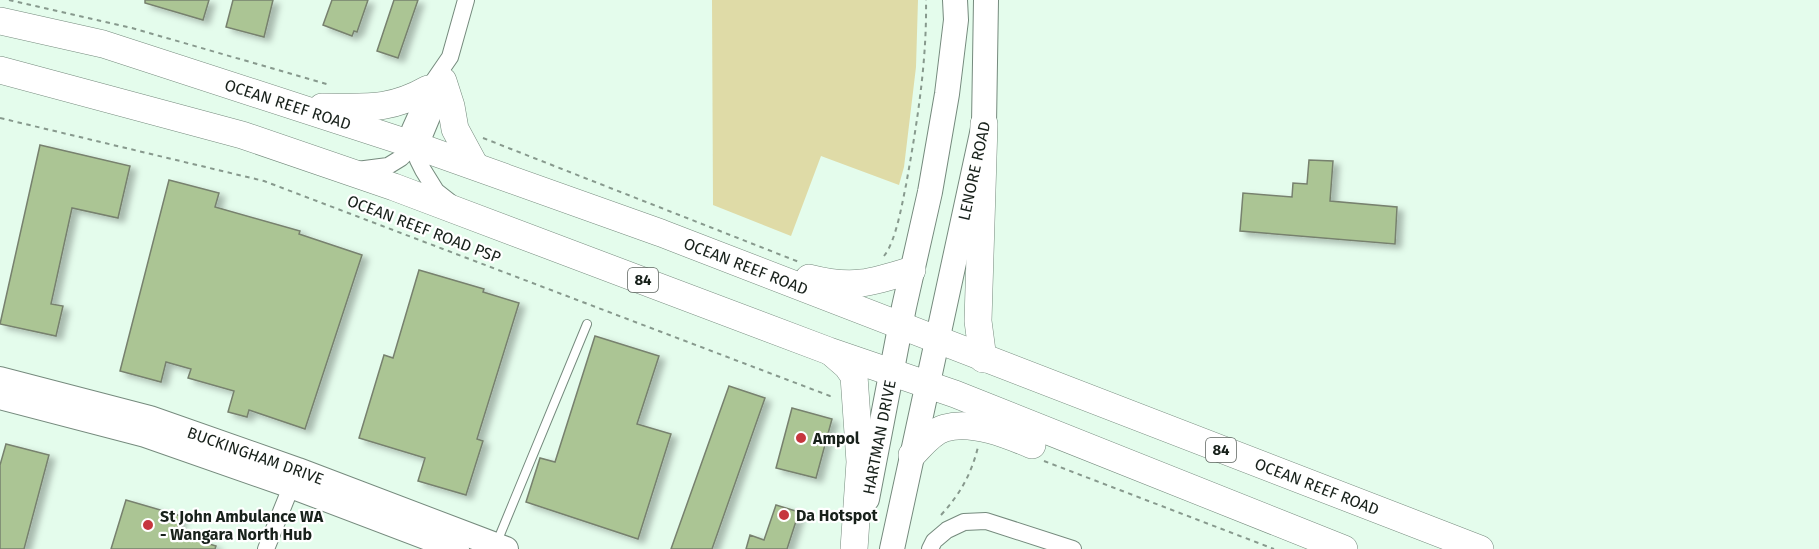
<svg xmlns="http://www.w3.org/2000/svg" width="1819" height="549" font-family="'Fira Sans',sans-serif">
  <defs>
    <filter id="shadow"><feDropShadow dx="6" dy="4" stdDeviation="3" flood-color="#0004"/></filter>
  </defs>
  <rect width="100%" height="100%" fill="#e4fcec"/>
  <path fill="#dfdba7" d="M712,0H918L916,67L904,167L899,185L821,156L791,236L713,205Z"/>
  <path fill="#abc594" stroke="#77816e" stroke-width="1.5" filter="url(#shadow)" d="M145,0H209L203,20L145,3Z
    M233,0H273L264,37L226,27Z
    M332,0H368L357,32L354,31L352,36L323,25Z
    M394,0H418L398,58L377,51Z
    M40,145L130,166L118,218L72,208L51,304L63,306L56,336L0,324Z
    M1309,160L1333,161L1330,201L1397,207L1395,244L1240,231L1243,193L1292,197L1293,183L1307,184Z
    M169,180L219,193L215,207L300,231L299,234L362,255L305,429L249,410L247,417L228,412L234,391L188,378L191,369L166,362L161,382L120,371Z
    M419,270L484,289L483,292L519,303L477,439L483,441L466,495L418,481L425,458L359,438L384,355L393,358Z
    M595,336L659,356L637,424L671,434L638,539L526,502L540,458L555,462Z
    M729,386L765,398L712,549H671Z
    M792,408L832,419L816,478L776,468Z
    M6,444L49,455L24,549H0V465Z
    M126,500L181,516L176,534L216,546L215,549H111Z
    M776,505L799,512L787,549H746L750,535L764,540Z"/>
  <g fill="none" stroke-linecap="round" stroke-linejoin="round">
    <g stroke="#758a7d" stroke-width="10">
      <path id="lane" d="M497,542L587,324"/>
    </g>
    <g stroke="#758a7d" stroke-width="18">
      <path id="street" d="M357,170L388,166L401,158L425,134L442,93L443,85
        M450,202L436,191L423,170L418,160L410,129L428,89L450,57L466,0
        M266,549L295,477
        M930,549L934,541L947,530L964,522L986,521L1073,549"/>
    </g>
    <g stroke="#758a7d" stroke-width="26">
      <g id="secondary">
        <path id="s1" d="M0,379L150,418L298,470L506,549"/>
        <path d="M0,397L145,435L291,486L457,549"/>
        <path id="s2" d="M867,499L904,307L930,192L947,94L956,20L955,0"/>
        <path id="s3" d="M892,549L984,124L986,0"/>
      </g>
    </g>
    <g stroke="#758a7d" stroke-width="28">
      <g id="primary">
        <path id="s4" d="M0,21L103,44L414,145L661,233L1480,549"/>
        <path d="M0,70L242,135L394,187L829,351L955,394L1344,549"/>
        <path d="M443,81L451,106L455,129L475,166"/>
        <path d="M322,107C365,107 389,111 428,89"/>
        <path d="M809,278C852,289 871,283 912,270"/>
        <path d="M832,353L847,366L854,376L860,462L854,549"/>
        <path d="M983,359L978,321L984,124"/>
        <path d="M912,455C921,446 931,432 945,428C972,420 1008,435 1032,445"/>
      </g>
    </g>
    <path stroke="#87998d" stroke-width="2" stroke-dasharray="4.5 4.5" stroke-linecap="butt" d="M9,0L132,28L330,85
      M0,118L264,181L830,396H835
      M483,138L799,262
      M884,256C896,241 902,204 906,185C917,124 927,62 926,0
      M1044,461L1274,549
      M941,515C960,494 971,475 978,447"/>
    <use href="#lane" stroke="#fff" stroke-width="8"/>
    <use href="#street" stroke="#fff" stroke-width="16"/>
    <use href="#secondary" stroke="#fff" stroke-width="24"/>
    <use href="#primary" stroke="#fff" stroke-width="27"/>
  </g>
  <g fill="#c6363e" stroke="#fff" stroke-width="2">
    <circle cx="801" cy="438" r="6"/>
    <circle cx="784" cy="515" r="6"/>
    <circle cx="148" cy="525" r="6"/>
  </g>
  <g text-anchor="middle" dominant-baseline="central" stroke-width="4.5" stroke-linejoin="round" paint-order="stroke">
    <g fill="#fff" stroke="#5d645f" stroke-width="1.5">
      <rect x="628" y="268" width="30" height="24" rx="4.5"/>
      <rect x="1206" y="438" width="30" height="24" rx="4.5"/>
    </g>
    <g font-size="15" font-weight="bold" fill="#18211b">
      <text x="643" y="280">84</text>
      <text x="1221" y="450">84</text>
    </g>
    <g font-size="16" fill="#18211b" stroke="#fff">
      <text stroke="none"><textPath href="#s4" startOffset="300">OCEAN REEF ROAD</textPath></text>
      <text stroke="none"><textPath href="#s3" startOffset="387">LENORE ROAD</textPath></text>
      <text transform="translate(424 229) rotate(21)">OCEAN REEF ROAD PSP</text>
      <text stroke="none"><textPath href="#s4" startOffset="786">OCEAN REEF ROAD</textPath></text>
      <text stroke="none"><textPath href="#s2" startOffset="63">HARTMAN DRIVE</textPath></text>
      <text stroke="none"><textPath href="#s1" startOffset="267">BUCKINGHAM DRIVE</textPath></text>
      <text stroke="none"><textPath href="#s4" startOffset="1398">OCEAN REEF ROAD</textPath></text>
    </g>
    <g font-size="16" font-weight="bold" fill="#18211b" stroke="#fff" text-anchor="start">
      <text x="813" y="438">Ampol</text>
      <text x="796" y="515">Da Hotspot</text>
      <text x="160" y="516">St John Ambulance WA<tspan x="160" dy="18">- Wangara North Hub</tspan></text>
    </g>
  </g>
</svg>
